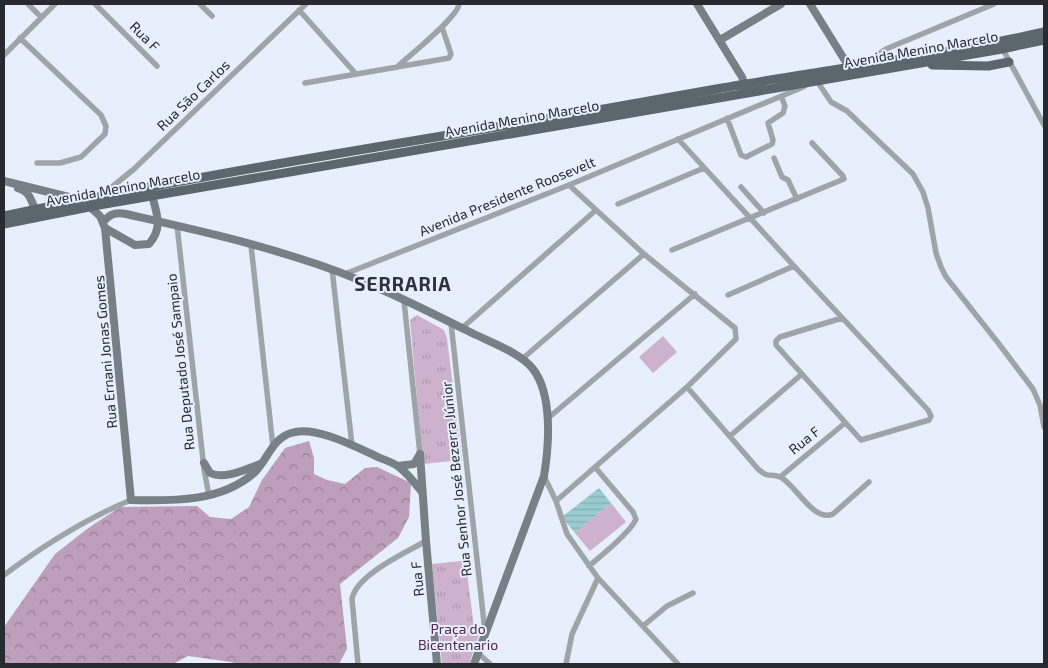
<svg xmlns="http://www.w3.org/2000/svg" width="1048" height="668" font-family="'Exo 2',sans-serif">
  <defs>
    <pattern id="forest-crowns" width="20" height="18" patternUnits="userSpaceOnUse" patternTransform="scale(1.25)"><rect width="20" height="18" fill="#bd9ebb"/><path d="M2 6a3 3 0 1 1 6 0M12 15a3 3 0 1 1 6 0" fill="none" stroke="#9a8198"/></pattern>
    <pattern id="park-tufts" width="24" height="20" patternUnits="userSpaceOnUse" patternTransform="scale(1.25)"><rect width="24" height="20" fill="#ceb1cc"/><path d="M3 7l-1-3M5 7V3M7 7l1-3M15 17l-1-3M17 17v-4M19 17l1-3" fill="none" stroke="#b198b0"/></pattern>
    <pattern id="water-rules" width="6" height="5" patternUnits="userSpaceOnUse" patternTransform="scale(1.25)"><rect width="6" height="5" fill="#99cbd0"/><path d="M0 2.5h6" fill="none" stroke="#84aeb3"/></pattern>
  </defs>
  <rect width="100%" height="100%" fill="#e7eefc"/>
  <path fill="url(#forest-crowns)" d="M309,441L314,458V474L327,480L345,484L365,468L377,467L411,483L409,517L398,538L340,584L347,649L339,664H237L231,662L188,656L173,664H4V627L55,554L87,529L120,507L197,506L210,517L231,519L249,507L262,480L285,448Z"/>
  <path fill="url(#park-tufts)" d="M417,315L444,330L447,338L462,460L423,464L410,320Z
    M471,560L472,569L468,575V580L474,627L479,635L469,664H442L432,564Z"/>
  <path fill="#ceb1cc" d="M663,336L677,352L653,373L639,357Z
    M449,405L452,436L433,438L430,407Z
    M611,503L626,522L590,551L575,533Z
    M445 635a10 10 0 1 1 20 0a10 10 0 1 1-20 0Z"/>
  <path fill="url(#water-rules)" d="M599,488L611,503L575,533L562,517Z"/>
  <g fill="none" stroke-linecap="round" stroke-linejoin="round">
    <path stroke="#9ea4a7" stroke-width="5.5" d="M28,4L41,17
      M95,4L157,66
      M200,4L212,16
      M299,10L356,74
      M20,38L101,115L106,126L105,134L81,157L60,163H37
      M1001,46L1044,125
      M4,55L55,4
      M874,64L879,54L886,49L994,4
      M397,67C409,56 458,17 459,4
      M817,81L831,102L847,111L913,174L923,192L928,208L936,253L941,267L946,277L999,344L1033,389L1040,405L1044,427
      M305,83L449,58L451,54L442,27
      M727,118L741,155L746,157L772,144L773,140L768,123L783,113L785,106L781,96
      M678,139L794,266L928,410L931,416L929,420L861,440L776,345V341L780,337L842,318
      M774,158L782,177L788,180L797,199
      M741,187L764,213
      M102,195L134,169L306,4
      M618,204L704,168
      M177,225L204,469L209,496
      M251,245L273,447
      M672,250L844,179L843,176L812,143
      M332,269L352,445
      M345,274L569,185L803,87L807,84
      M728,295L794,266
      M404,301L420,454
      M451,323L485,632
      M462,328L596,210
      M522,359L644,254
      M687,387L758,469C769,479 770,473 780,477C795,483 813,523 833,514L869,482
      M547,419L695,294
      M730,436L802,374
      M544,476L556,501L567,534L598,578L678,664
      M780,477L845,423
      M556,501L687,387L736,339L735,328L644,254L569,185
      M589,566C601,556 631,532 636,519L633,512L595,467
      M4,575C44,545 85,519 131,500
      M643,626L667,606L693,593
      M478,653L490,664
      M358,664L352,599C356,575 405,553 426,541
      M566,664L572,634L598,578"/>
    <path stroke="#778085" stroke-width="8" d="M697,4L742,77L746,88
      M810,4L849,67
      M720,40L781,4
      M4,181L81,200
      M18,188C31,191 31,203 37,212
      M90,207L100,216L105,228L131,500C174,501 222,502 255,472C268,459 272,439 291,433C315,425 356,447 378,457C384,460 393,462 399,467C407,473 415,483 422,492
      M103,222C110,214 115,212 126,214C183,227 242,240 298,258C358,276 416,305 472,333C490,342 521,353 533,369C553,395 549,446 544,476L474,664
      M105,228L135,245L149,244C165,225 155,212 151,190
      M420,454L426,541L437,664
      M204,463L210,473C225,480 246,469 260,464
      M398,466L414,464L420,454"/>
    <path stroke="#5c676d" stroke-width="9" d="M932,65L988,66L1009,62
      M4,216C189,177 376,147 563,116C624,106 685,94 746,84C846,67 946,54 1044,32
      M4,224L99,205L1002,49L1044,40"/>
  </g>
  <g text-anchor="middle" dominant-baseline="central" stroke-width="4" stroke-linejoin="round" paint-order="stroke">
    <g font-size="14" fill="#282a2f" stroke="#e7eefc">
      <text transform="translate(145 36) rotate(45)">Rua F</text>
      <text transform="translate(921 49) rotate(-10)">Avenida Menino Marcelo</text>
      <text transform="translate(193 95) rotate(-44)">Rua São Carlos</text>
      <text transform="translate(522 118) rotate(-10)">Avenida Menino Marcelo</text>
      <text transform="translate(123 187) rotate(-10)">Avenida Menino Marcelo</text>
      <text transform="translate(507 196) rotate(-22)">Avenida Presidente Roosevelt</text>
      <text transform="translate(105 352) rotate(-95)">Rua Ernani Jonas Gomes</text>
      <text transform="translate(180 362) rotate(-96)">Rua Deputado José Sampaio</text>
      <text transform="translate(804 440) rotate(-39)">Rua F</text>
      <text transform="translate(456 479) rotate(-96)">Rua Senhor José Bezerra Júnior</text>
      <text transform="translate(417 579) rotate(-95)">Rua F</text>
    </g>
    <g font-size="14" fill="#522a50" stroke="#e7eefc">
      <text x="458" y="628">Praça do<tspan x="458" dy="16">Bicentenario</tspan></text>
    </g>
    <g font-size="19" font-weight="bold" letter-spacing="1" fill="#2d323c" stroke="#e7eefc">
      <text x="403" y="283">SERRARIA</text>
    </g>
  </g>
  <rect width="1048" height="668" fill="none" stroke="#282a2f" stroke-width="10"/>
</svg>
